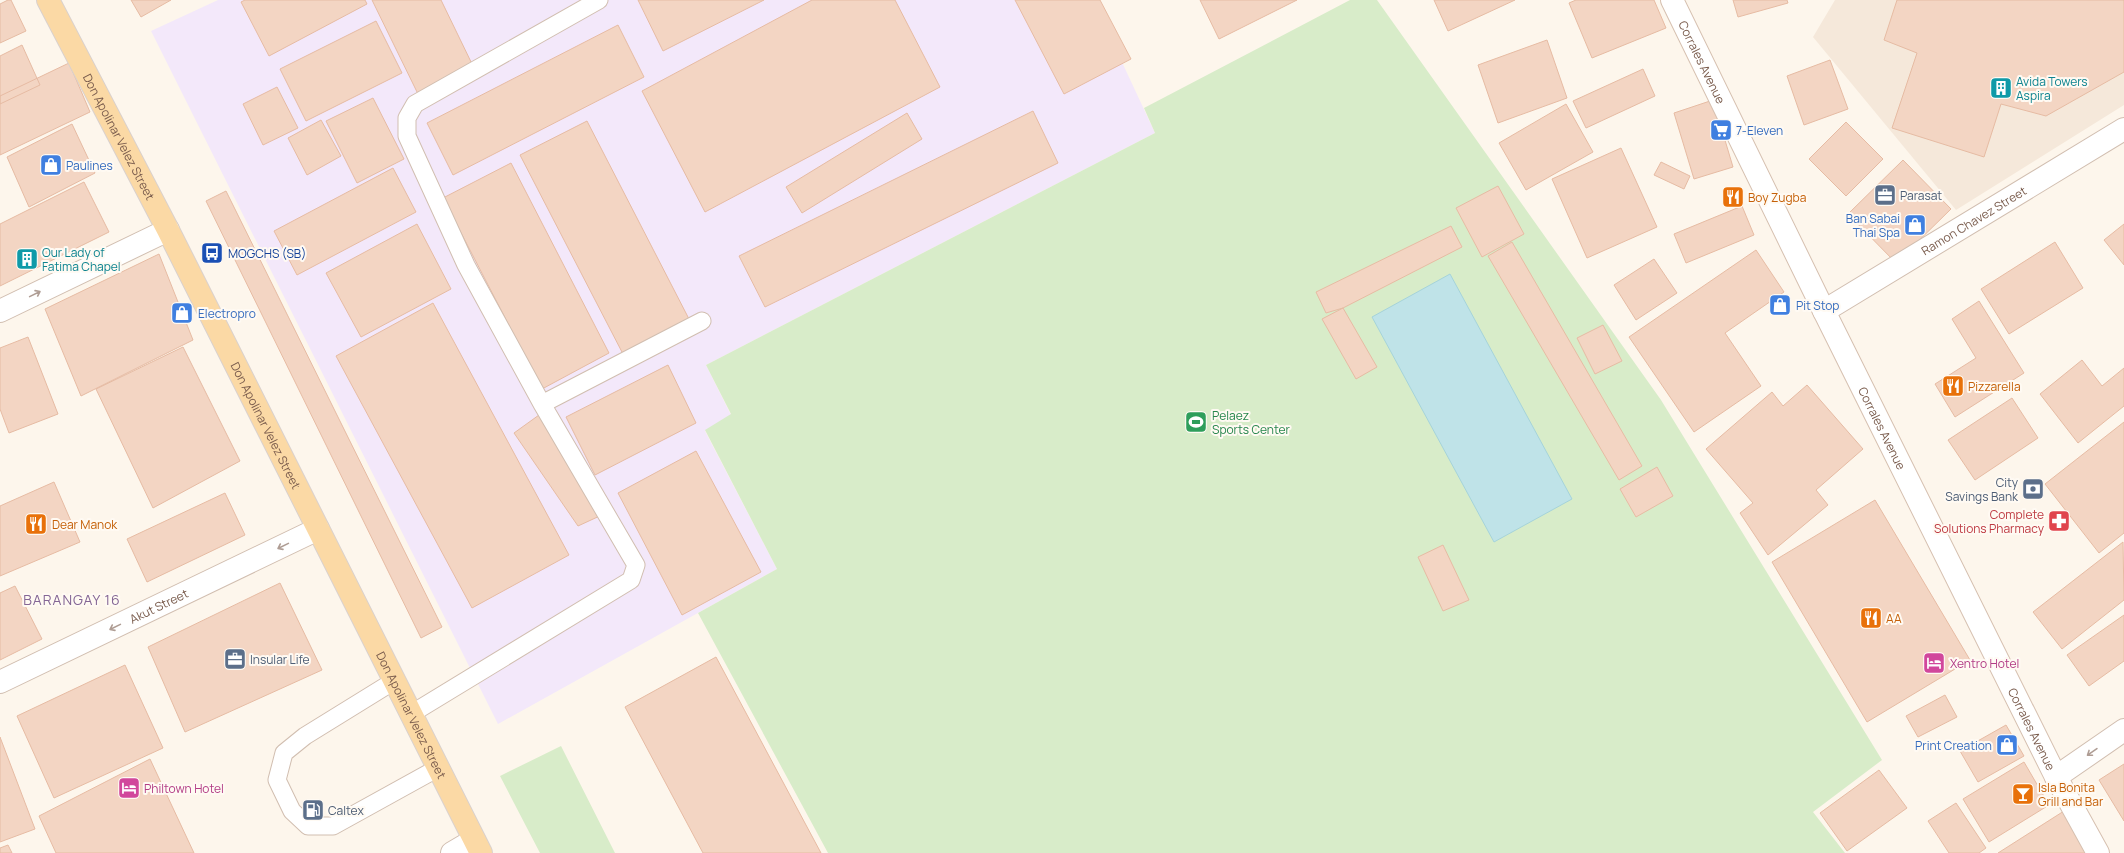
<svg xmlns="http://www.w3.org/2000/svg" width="2124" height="853" font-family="Manrope,sans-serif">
  <rect width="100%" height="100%" fill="#fdf6ec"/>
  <path fill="#f5e8da" d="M1835,0H2124V105L1956,210L1813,37Z"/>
  <path fill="#f3e8fa" d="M218,0H1093L1155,133L706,365L731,415L705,431L777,569L498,724L151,31Z"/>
  <path fill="#d8ecc9" d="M1350,0H1377L1661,400L1882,760L1813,812L1845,853H828L698,613L777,569L705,430L731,414L706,365L1155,133L1144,108Z
    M561,746L615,853H540L500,776Z"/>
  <path fill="#bfe3e8" stroke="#a5d3da" d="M1450,274L1572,499L1494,542L1372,317Z"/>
  <path fill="#f3d5c3" stroke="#e6bba3" d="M8,0H11L26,31L0,43V4Z
    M131,0H171L141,17Z
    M245,0H365L367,4L269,56L241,2Z
    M372,0H441L473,66L418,94Z
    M638,0H764L663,51Z
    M812,0H895L940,87L705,212L642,91Z
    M1015,0H1100L1131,59L1064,94Z
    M1200,0H1297L1219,39Z
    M1434,0H1515L1448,31Z
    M1576,0H1654L1666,28L1592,58L1569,3Z
    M1733,0H1787L1788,3L1738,17Z
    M1897,0H2124V72L2046,116L2001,104L1984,157L1892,128L1917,53L1884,40Z
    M376,21L402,73L306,121L280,69Z
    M618,25L644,77L453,175L427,123Z
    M1547,40L1567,98L1498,123L1478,65Z
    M22,45L40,85L0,104V56Z
    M1830,60L1848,109L1804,125L1787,76Z
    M69,63L90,112L0,155V96Z
    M1643,69L1655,96L1586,128L1573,101Z
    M277,87L298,128L263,145L243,104Z
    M373,98L404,159L357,183L326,121Z
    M1713,100L1733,167L1694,179L1674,113Z
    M1566,104L1593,152L1526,190L1499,143Z
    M1033,111L1058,163L765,307L739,256Z
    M907,113L922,139L802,213L786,187Z
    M321,120L341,156L307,175L288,138Z
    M587,121L689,319L623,354L520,155Z
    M1846,122L1883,159L1846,196L1809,159Z
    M72,124L95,173L29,207L7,157Z
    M1621,148L1657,227L1587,258L1552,179Z
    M1903,160L1951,209L1896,263L1848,214Z
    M1661,162L1690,176L1684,189L1654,175Z
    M511,163L609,353L542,389L443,198Z
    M393,168L416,212L297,275L274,231Z
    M84,182L109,232L0,286V224Z
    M1498,186L1524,234L1482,257L1456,208Z
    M226,191L442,627L421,638L206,201Z
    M1742,206L1754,235L1686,263L1674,234Z
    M417,224L451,289L361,337L326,273Z
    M2124,224V265L2104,240Z
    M1451,226L1462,247L1343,308L1326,313L1316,292Z
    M1512,242L1642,466L1619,480L1488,256Z
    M2055,242L2083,288L2009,334L1981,289Z
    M1756,250L1784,292L1725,333L1761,386L1694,432L1629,337Z
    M159,254L193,340L81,396L45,309Z
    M1654,259L1677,293L1636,320L1614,285Z
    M1979,301L2024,373L1955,417L1935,384L1976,358L1952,319Z
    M433,303L569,555L472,608L336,356Z
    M1343,308L1377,367L1356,379L1322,319Z
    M1603,325L1622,361L1595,374L1577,338Z
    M28,337L58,414L9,433L0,409V348Z
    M183,347L240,461L153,508L96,389Z
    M2082,360L2102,386L2124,368V406L2078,443L2040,394Z
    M668,365L696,423L595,475L566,417Z
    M1807,385L1863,449L1816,490L1828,505L1768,555L1740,513L1753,503L1706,449L1772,392L1783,406Z
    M2012,398L2038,438L1975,480L1948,440Z
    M539,415L604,514L578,526L514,433Z
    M2124,422V533L2099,553L2045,484Z
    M696,451L761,572L682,615L618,493Z
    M1657,467L1673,496L1636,517L1620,489Z
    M54,482L80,542L0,576V506Z
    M225,493L245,535L147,582L127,539Z
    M1875,500L1970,660L1867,722L1772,562Z
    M2123,542L2124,600L2062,649L2033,612Z
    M1443,545L1469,600L1443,611L1418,557Z
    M280,583L322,670L185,732L148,647Z
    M15,586L42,639L0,660V593Z
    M2124,615V661L2089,686L2067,655Z
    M716,657L821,853H703L625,707Z
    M125,665L163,748L54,798L17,716Z
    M1945,695L1957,717L1918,737L1906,716Z
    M2006,725L2024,756L1978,782L1960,751Z
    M0,737L35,829L0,842Z
    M150,759L194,853H56L39,816Z
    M2024,762L2049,805L1989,842L1963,799Z
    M2124,764V821L2099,780Z
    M1879,770L1907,808L1847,851L1820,813Z
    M1956,803L1986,848L1979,853H1949L1928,821Z
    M2064,811L2090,853H1998Z
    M8,845L12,853H0V848Z"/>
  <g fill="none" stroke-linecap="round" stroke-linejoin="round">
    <g stroke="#d1beb0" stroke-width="19">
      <path id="service" d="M542,404L702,321
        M394,681L305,736L284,753L277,780L292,811L308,826H333L438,768
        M411,714L631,580L636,565L542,404L466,265L407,136V118L415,104L599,0"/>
    </g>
    <g stroke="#d1beb0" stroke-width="24">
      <g id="minor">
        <path d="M0,311L168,230"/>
        <path id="s1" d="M1824,311L2124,129"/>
        <path id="s2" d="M0,682L318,529"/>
        <path d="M2056,777L2124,730"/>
        <path d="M452,853L474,840"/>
      </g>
    </g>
    <g stroke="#d6c0b0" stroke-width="24">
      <g id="secondary">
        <path id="s3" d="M1672,0L1824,311L2056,777L2098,853"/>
      </g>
    </g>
    <g stroke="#dad1cd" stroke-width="24">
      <g id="primary">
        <path id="s4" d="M48,0L168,230L481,853"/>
      </g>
    </g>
    <use href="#service" stroke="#fff" stroke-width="17"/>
    <use href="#minor" stroke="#fff" stroke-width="22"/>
    <use href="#secondary" stroke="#fff" stroke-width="22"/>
    <use href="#primary" stroke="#fbd9a5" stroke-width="22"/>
  </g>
  <defs><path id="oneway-shaft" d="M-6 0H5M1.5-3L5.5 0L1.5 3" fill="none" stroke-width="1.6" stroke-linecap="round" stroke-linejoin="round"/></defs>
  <g stroke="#af9d94">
    <use href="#oneway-shaft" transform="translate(35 294) rotate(-26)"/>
    <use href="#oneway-shaft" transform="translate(283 546) rotate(154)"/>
    <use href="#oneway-shaft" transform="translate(115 627) rotate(154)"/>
    <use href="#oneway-shaft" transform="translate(2092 752) rotate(145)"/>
  </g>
  <defs>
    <g id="building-square" transform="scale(1.15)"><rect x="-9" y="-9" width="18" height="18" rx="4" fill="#0f9aa8" stroke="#fffaf3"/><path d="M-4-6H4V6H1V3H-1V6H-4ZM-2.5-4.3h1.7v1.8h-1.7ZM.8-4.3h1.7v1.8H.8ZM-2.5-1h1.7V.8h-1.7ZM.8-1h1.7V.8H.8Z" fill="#fff"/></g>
    <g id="supermarket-square" transform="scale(1.15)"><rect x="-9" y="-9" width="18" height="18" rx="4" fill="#3f7fe0" stroke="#fffaf3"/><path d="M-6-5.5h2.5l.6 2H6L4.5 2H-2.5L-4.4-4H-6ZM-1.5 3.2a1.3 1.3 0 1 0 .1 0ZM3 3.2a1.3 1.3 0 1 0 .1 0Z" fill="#fff"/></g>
    <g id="shop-square" transform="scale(1.15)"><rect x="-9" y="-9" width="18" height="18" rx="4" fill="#3f7fe0" stroke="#fffaf3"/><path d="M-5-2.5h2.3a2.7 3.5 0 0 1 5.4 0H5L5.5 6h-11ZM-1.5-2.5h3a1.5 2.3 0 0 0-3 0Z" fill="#fff"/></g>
    <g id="office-square" transform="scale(1.15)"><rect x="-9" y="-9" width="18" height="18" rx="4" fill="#5c6f8a" stroke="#fffaf3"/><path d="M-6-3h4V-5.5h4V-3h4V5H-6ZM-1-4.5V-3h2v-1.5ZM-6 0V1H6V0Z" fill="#fff"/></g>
    <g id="restaurant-square" transform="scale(1.15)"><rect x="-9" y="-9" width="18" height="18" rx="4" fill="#e8710a" stroke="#fffaf3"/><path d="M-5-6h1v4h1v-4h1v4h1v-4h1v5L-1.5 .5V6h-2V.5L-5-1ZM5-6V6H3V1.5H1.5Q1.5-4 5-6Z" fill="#fff"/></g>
    <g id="bus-square" transform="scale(1.15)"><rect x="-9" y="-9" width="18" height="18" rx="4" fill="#1a4fb4" stroke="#fffaf3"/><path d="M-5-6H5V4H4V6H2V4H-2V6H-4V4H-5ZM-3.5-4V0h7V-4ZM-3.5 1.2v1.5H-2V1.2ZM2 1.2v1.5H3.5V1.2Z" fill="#fff"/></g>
    <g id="stadium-square" transform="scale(1.15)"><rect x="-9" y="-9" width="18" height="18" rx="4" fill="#2e9e5b" stroke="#fffaf3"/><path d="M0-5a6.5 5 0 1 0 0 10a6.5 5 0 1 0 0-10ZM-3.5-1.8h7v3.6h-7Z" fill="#fff"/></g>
    <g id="bank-square" transform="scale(1.15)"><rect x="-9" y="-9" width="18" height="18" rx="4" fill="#5c6f8a" stroke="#fffaf3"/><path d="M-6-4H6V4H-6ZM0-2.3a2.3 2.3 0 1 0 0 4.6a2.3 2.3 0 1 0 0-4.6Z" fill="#fff"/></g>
    <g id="pharmacy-square" transform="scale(1.15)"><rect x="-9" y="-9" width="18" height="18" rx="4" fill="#e0444e" stroke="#fffaf3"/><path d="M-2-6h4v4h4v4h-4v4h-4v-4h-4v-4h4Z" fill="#fff"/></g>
    <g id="hotel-square" transform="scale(1.15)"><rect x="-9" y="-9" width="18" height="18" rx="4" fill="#d1479c" stroke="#fffaf3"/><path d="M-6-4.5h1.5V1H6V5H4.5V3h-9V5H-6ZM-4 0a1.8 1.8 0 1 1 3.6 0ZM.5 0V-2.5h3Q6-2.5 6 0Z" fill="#fff"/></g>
    <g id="bar-square" transform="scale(1.15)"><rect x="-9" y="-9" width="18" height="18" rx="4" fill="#e8710a" stroke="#fffaf3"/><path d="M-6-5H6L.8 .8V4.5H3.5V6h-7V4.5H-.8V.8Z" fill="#fff"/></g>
    <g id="fuel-square" transform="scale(1.15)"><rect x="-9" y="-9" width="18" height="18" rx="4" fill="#5c6f8a" stroke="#fffaf3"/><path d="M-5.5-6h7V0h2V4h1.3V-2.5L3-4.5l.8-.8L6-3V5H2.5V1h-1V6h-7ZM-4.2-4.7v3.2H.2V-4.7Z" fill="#fff"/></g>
  </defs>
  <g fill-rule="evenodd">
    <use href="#building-square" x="2001" y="88"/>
    <use href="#supermarket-square" x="1721" y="130"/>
    <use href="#shop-square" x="51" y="165"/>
    <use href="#office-square" x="1885" y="195"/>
    <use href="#restaurant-square" x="1733" y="197"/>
    <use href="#shop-square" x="1915" y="225"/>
    <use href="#bus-square" x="212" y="253"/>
    <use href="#building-square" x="27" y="259"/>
    <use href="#shop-square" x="1780" y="305"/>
    <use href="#shop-square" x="182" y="313"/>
    <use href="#restaurant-square" x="1953" y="386"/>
    <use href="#stadium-square" x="1196" y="422"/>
    <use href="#bank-square" x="2033" y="489"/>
    <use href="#pharmacy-square" x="2059" y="521"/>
    <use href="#restaurant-square" x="36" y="524"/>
    <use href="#restaurant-square" x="1871" y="618"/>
    <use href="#office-square" x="235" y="659"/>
    <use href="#hotel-square" x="1934" y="663"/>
    <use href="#shop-square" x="2007" y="745"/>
    <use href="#hotel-square" x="129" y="788"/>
    <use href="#bar-square" x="2023" y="794"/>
    <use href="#fuel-square" x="313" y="810"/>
  </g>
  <g text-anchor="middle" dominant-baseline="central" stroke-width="4" stroke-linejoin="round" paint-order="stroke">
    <g font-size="12" fill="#7a5c4d" stroke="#fffaf3">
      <text stroke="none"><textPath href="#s3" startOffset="69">Corrales Avenue</textPath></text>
      <text stroke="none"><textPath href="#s4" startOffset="154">Don Apolinar Velez Street</textPath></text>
      <text stroke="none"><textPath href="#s1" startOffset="175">Ramon Chavez Street</textPath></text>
      <text stroke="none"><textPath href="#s4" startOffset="478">Don Apolinar Velez Street</textPath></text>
      <text stroke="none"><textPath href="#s3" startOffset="477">Corrales Avenue</textPath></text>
      <text stroke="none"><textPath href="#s2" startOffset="176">Akut Street</textPath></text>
      <text stroke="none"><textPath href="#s4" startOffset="802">Don Apolinar Velez Street</textPath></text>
      <text stroke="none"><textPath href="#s3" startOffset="813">Corrales Avenue</textPath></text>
    </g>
    <g font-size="12" fill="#0d838f" stroke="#fffaf3" text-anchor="start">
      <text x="2016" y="81">Avida Towers<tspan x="2016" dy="14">Aspira</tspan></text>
      <text x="42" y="252">Our Lady of<tspan x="42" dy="14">Fatima Chapel</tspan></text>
    </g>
    <g font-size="12" fill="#366cbe" stroke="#fffaf3" text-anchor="start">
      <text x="1736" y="130">7-Eleven</text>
      <text x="66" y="165">Paulines</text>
      <text x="1900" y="218" text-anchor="end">Ban Sabai<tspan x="1900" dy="14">Thai Spa</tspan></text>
      <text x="1796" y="305">Pit Stop</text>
      <text x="198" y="313">Electropro</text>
      <text x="1992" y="745" text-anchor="end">Print Creation</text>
    </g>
    <g font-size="12" fill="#4e5e75" stroke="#fffaf3" text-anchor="start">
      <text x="1900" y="195">Parasat</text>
      <text x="2018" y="482" text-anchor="end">City<tspan x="2018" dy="14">Savings Bank</tspan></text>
      <text x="250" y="659">Insular Life</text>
      <text x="328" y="810">Caltex</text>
    </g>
    <g font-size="12" fill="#c56008" stroke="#fffaf3" text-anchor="start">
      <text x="1748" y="197">Boy Zugba</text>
      <text x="1968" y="386">Pizzarella</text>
      <text x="52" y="524">Dear Manok</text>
      <text x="1886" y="618">AA</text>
      <text x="2038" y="787">Isla Bonita<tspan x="2038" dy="14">Grill and Bar</tspan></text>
    </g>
    <g font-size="12" fill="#164399" stroke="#fffaf3" text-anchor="start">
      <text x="228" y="253">MOGCHS (SB)</text>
    </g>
    <g font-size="12" fill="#27864d" stroke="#fffaf3" text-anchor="start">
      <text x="1212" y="415">Pelaez<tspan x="1212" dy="14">Sports Center</tspan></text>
    </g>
    <g font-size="12" fill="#be3a42" stroke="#fffaf3" text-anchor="end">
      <text x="2044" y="514">Complete<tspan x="2044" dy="14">Solutions Pharmacy</tspan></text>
    </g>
    <g font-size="12" fill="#b23c85" stroke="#fffaf3" text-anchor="start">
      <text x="1950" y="663">Xentro Hotel</text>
      <text x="144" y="788">Philtown Hotel</text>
    </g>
    <g font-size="14" letter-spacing="1" fill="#846695" stroke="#fffaf3">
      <text x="72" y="599">BARANGAY 16</text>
    </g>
  </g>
</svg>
